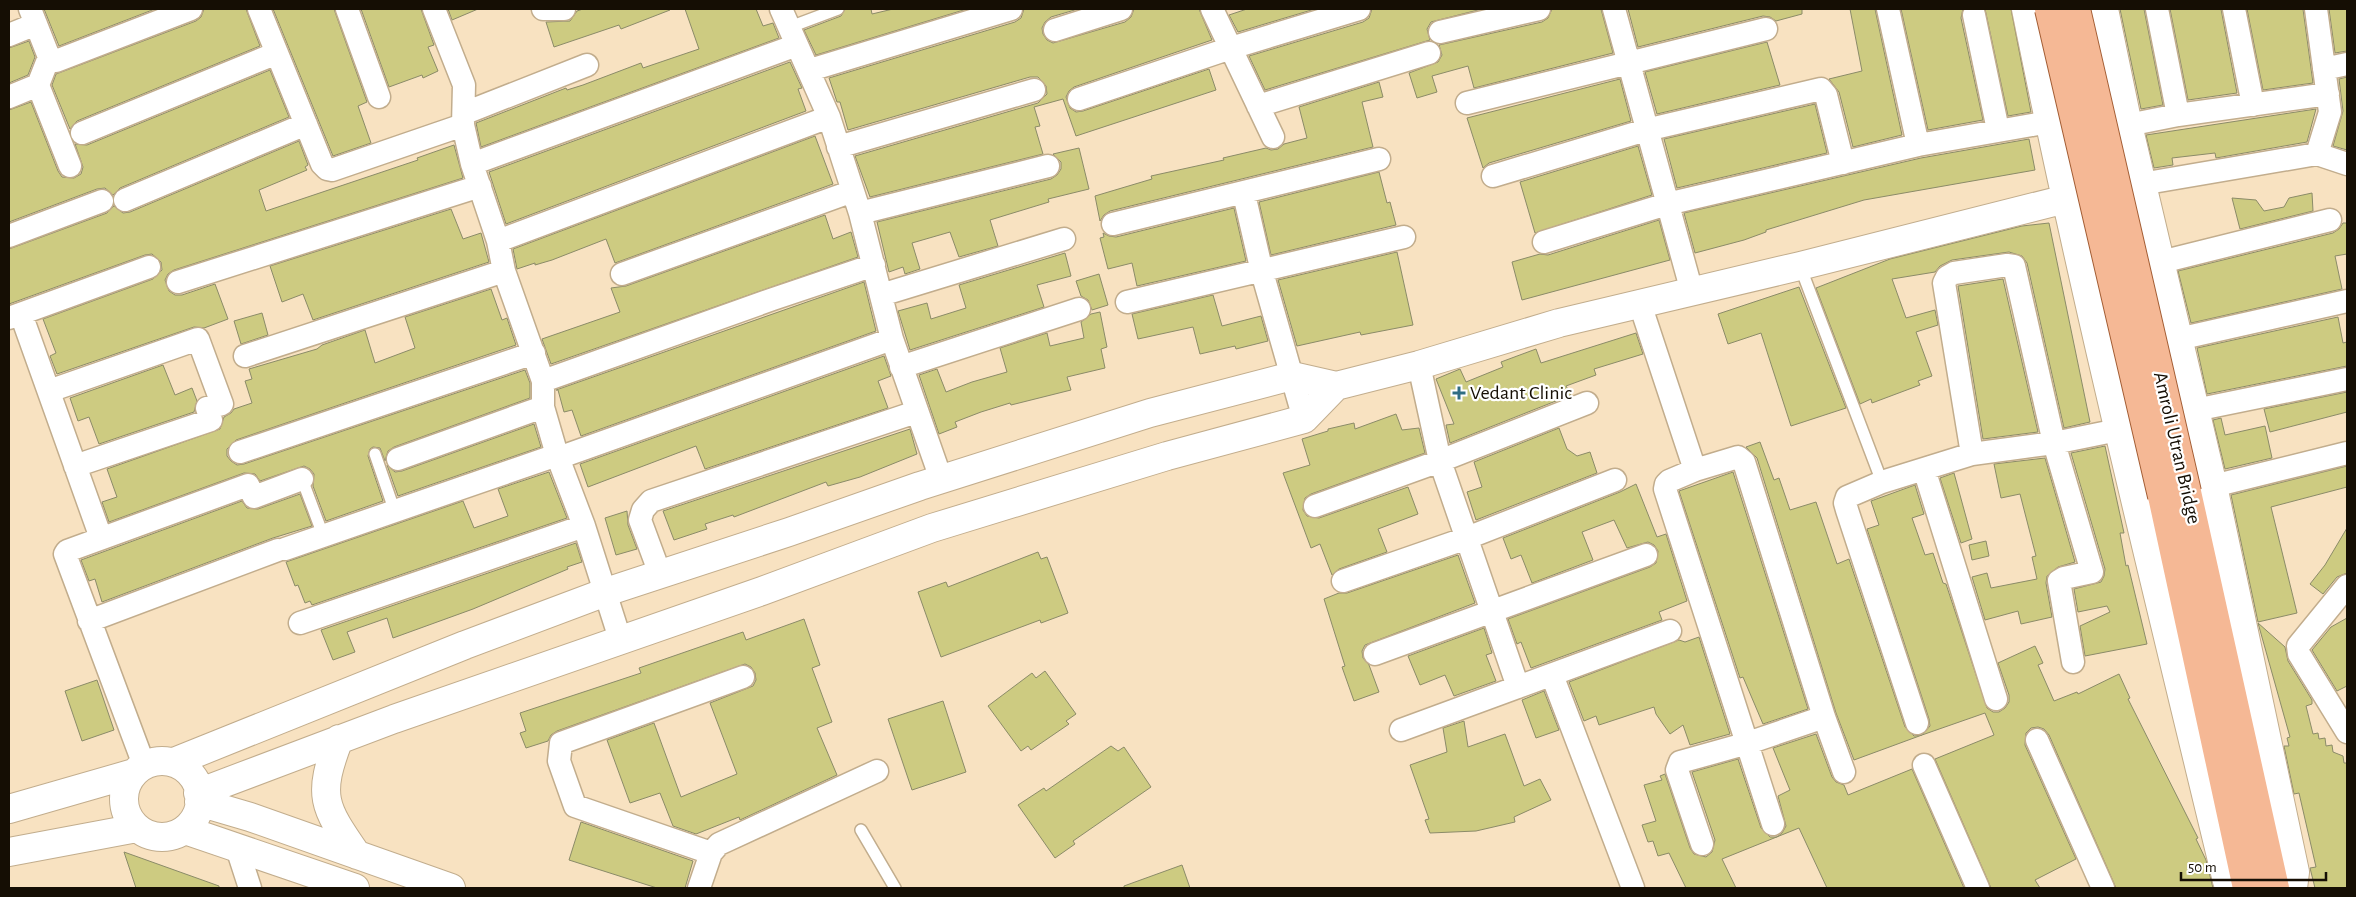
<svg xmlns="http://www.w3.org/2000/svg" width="2356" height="897" font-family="'Alegreya Sans',sans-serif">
  <rect width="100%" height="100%" fill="#f8e2c1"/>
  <path fill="#cdcb81" stroke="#8b8b68" d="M44,9H155L59,46Z
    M204,9H246L260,46L77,121L70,129L52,85L56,74L196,21L201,17Z
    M273,9H334L367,102L358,106L371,143L333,156Z
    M361,9H421L434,45L428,47L438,71L423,78L422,75L389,87Z
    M448,9H478L452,20Z
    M583,9H670V10L621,29L619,25L554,47L546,22L570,21L577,11Z
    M685,9H756L763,26L773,23L779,38L481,147L476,123L566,88L567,90L583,85L641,63L643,68L699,49Z
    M845,9H871L872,14L893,9H967L816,55L804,30L841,16Z
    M1024,9H1078L1051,17L1045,22L1042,28L1043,34L1047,40L1053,43L1125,22L1131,17L1134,9H1199L1212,40L1074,87L1069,91L1066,97L1070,108L1076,112L1083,111L1209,69L1216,90L1076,136L1063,99L1034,107L1040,126L1035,127L1043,154L870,197L855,156L1038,103L1047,94L1046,86L1038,77H1030L848,130L840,102H837L829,78L1015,22L1021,18Z
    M1247,9H1315L1238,32L1229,15Z
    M1372,9H1482L1431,22L1427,29L1430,40L1265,90L1249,56L1363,22L1369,18Z
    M1552,9H1601L1613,53L1474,88L1468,66L1432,76L1437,92L1417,98L1409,73L1438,62L1442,55L1439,45L1542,22L1548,18Z
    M1628,9H1802V14L1776,21L1770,17L1763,16L1638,47Z
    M1850,9H1875L1902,135L1853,147L1839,92L1829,79L1862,71Z
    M1901,9H1963L1961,18L1983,120L1928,130Z
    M1985,9H2011L2031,112L2008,116Z
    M2120,9H2144L2163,105L2141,109Z
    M2170,9H2221L2237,93L2188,100Z
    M2247,9H2303L2313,83L2263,90Z
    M2329,9H2347V51L2335,53Z
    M29,41L35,57L28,75L9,83V48Z
    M1767,42L1780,85L1657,114L1645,72Z
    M790,62L802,88L798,89L806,111L506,224L489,172Z
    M270,70L289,117L120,188L113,195L105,188L97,189L9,222V110L31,102L58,171L62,177L74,178L81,174L83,167L75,144L87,145Z
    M2347,77V150L2333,146L2343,111L2339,79Z
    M1620,79L1631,121L1489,163L1483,168L1467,118Z
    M1379,82L1383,97L1362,102L1373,147L1110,211L1104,215L1100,221L1095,196L1152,179L1151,176L1224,160L1223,158L1266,148L1271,150L1278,149L1284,144L1307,138L1299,107Z
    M1815,104L1827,153L1677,188L1664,139Z
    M2316,109L2307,142L2216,158L2215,153L2172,158L2173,165L2154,168L2146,135Z
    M815,136L833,184L615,263L606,239L552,260L535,265V263L517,269L513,249Z
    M2029,139L2035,170L1864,200L1766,230V232L1744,240L1695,253L1684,213L1921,158Z
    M299,141L308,165L305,167L307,170L259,190L266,211L418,160L417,158L454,145L463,178L174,270L168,274L165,280L169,291L175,295H182L215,284L228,319L204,328L194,327L57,374L50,356L56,353L43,319L153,279L162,270L161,262L152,254L145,255L9,304V249L107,213L114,206L123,213L130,212Z
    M1638,146L1652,195L1535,233L1520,182Z
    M1079,148L1089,189L1048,199L1049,202L990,220L998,246L959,257L950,232L912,243L920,269L905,274L903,267L889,272L877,222L1051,179L1057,175L1061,169V162L1053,154Z
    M1379,172L1387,203L1390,202L1396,225L1271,255L1259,202Z
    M2312,193L2313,211L2240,229L2232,198L2256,200L2264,211L2284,207L2289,198Z
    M1234,208L1246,261L1137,286L1132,263L1108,269L1100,238L1104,237L1103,233L1109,236L1116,237Z
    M451,209L463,239L481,233L489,262L313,320L303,294L282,302L270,266Z
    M825,215L833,239L851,232L858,257L551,364L542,339L620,312L611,288L626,286Z
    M1659,220L1670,260L1522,300L1512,262L1540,254L1548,255Z
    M2049,223L2090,422L2064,428L2027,263L2022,256L2009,252L1952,260L1940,266L1935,272L1892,279L1906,318L1935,310L1938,325L1916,332L1932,376L1918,381L1920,385L1872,403L1871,399L1860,404L1816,288L1890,259L2022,226Z
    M2343,223H2347V254L2335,256L2342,289L2191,323L2178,271L2333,233L2339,229Z
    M1397,252L1413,325L1361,335L1360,332L1297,346L1278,280Z
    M1065,253L1071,276L1037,285L1044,307L910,350L898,311L927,303L931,319L966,308L959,285Z
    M1099,274L1108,305L1092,310L1088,300L1081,296L1076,281Z
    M2003,279L2038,432L1983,439L1958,286Z
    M864,282L876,331L581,436L572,410L564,412L558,390H556Z
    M1799,287L1846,408L1791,426L1761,333L1728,344L1718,314Z
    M491,289L502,320L507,318L516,345L236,440L227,449V456L231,461L237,465L244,464L525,370L530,383V398L394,447L388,451L385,461L380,448L373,447L370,449L368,456L383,501L326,521L313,486L314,474L310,469L304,466L260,481L255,474L244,473L109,522L102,502L117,497L107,469L220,429L224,417L231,413L234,409L252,403L245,381L252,379L249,369L317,349L322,345L365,330L375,363L415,348L405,317Z
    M1213,295L1222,326L1261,316L1268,341L1236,349L1235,346L1200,354L1193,327L1138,339L1132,314Z
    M1100,312L1107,347L1101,349L1105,368L1067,377L1071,390L1011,405L1010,403L981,412L955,422L957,427L939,434L919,375L937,369L946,392L972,382L1007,372L1000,348L1047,333L1050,346L1084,338L1081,322L1091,314Z
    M262,313L268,335L241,344L234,321Z
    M2338,317L2343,343L2347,342V366L2207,394L2197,348Z
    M1636,333L1643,354L1594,369L1596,375L1566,386L1571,395L1450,443L1446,425L1454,424L1436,379L1460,369L1466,382L1503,367L1501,362L1536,349L1541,363Z
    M884,356L891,376L878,381L888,408L705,469L696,446L588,487L580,464Z
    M163,365L175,395L192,388L197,401L194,412L99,444L89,417L78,421L70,398Z
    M2347,392V412L2270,432L2264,409Z
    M1396,414L1402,430L1419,428L1425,453L1311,494L1305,498L1303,510L1307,516L1319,518L1408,487L1418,514L1378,529L1387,552L1339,569L1332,575L1320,544L1311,548L1283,473L1310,465L1302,439L1328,431V429L1354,423L1355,429Z
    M2221,418L2225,435L2265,426L2272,458L2225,469L2213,420Z
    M534,424L541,447L398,496L387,465L395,472L402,471Z
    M1559,428L1567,449L1577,456L1590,452L1597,473L1476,520L1467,492L1482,487L1474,462Z
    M910,429L917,454L860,477L828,486L826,482L734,517L733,515L705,524L707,529L674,540L663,511Z
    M1760,442L1774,480L1779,478L1790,510L1816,502L1837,564L1849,559L1905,727L1914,736L1922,735L1854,760L1836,713L1757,458L1746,447Z
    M2105,446L2124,533H2120L2126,566L2128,565L2147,644L2085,656L2080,626L2110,612L2107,606L2078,612L2074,589L2101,582L2104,576L2105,569L2071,453Z
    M2045,458L2075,562L2058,567L2047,576L2046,583L2052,617L2021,624L2018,611L1985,620L1972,577L1987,573L1991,588L2037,579L2032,557L2036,556L2020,494L2001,498L1994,464Z
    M2347,466V487L2271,507L2297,613L2258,622L2231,495Z
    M549,472L567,518L312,605L310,601L305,603L298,585L295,586L286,562L463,501L474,528L508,516L498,489Z
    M1733,472L1808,709L1763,724L1743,677L1740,678L1679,491Z
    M1954,473L1972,539L1961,543L1940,478Z
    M1636,484L1657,537L1666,534L1687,601L1659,612L1662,620L1531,668L1521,642L1517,644L1508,619L1650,567L1656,563L1658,551L1654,545L1648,542L1627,548L1614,520L1582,532L1593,560L1532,583L1521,555L1511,559L1503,538L1620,492Z
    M1915,485L1924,514L1912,518L1925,555L1933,553L1943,583L1946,584L1987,708L1993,712H1999L2005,708L2009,702V695L1998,663L2035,646L2043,663L2038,665L2054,701L2077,692L2078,694L2119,674L2130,698L2128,699L2198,838L2196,839L2206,860L2213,888H2116L2049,735L2044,729L2038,727L2031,728L2026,733L2025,745L2076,859L2035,880L2040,888H1991L1935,759L1994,735L1985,713L1922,735L1930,726L1929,719L1867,529L1879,525L1871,501Z
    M300,494L312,526L273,538L102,602L95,579L89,581L81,560L242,501L247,508L258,509Z
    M627,511L628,525L637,549L616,555L605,518Z
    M2347,528V573L2337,577L2323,594L2310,584L2325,565Z
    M1986,541L1989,556L1972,560L1969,545Z
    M576,543L582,562L567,567L568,569L473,609L393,638L387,618L347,632L355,652L333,660L321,630Z
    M1038,552L1041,559L1047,557L1068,613L1041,623L1040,620L941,657L918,592L946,582L948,587Z
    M1458,555L1475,603L1365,645L1362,651L1363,658L1369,665L1379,692L1354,701L1342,667L1345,666L1324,599L1339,593H1347Z
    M2347,618V686L2337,691L2312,650L2331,627Z
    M804,619L820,665L812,668L832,722L817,728L837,775L740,820L739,817L696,834L673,826L660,793L630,803L607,740L654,723L681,797L737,774L710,703L753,686L756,680L755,673L751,667L745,664L557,731L551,735L548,741L526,748L520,733L526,731L520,713L641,673L639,668L743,632L746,640Z
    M2258,623L2285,647L2288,661L2312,700V704L2306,706L2313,734L2318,733L2319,739L2325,738L2326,746L2332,745L2333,752L2343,756L2344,763H2347V888H2315L2310,868L2316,867L2299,793L2294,794L2284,746H2289L2287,738L2290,737Z
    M1484,628L1492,653L1486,655L1496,681L1454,696L1445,675L1420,685L1408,656Z
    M1699,637L1730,734L1690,745L1683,725L1670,734L1656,714L1654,707L1599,725L1596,716L1584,721L1569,682L1679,640L1685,642Z
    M1045,671L1076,714L1066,721L1069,724L1031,750L1028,746L1021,751L988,706L1032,673L1036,678Z
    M97,680L114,730L82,741L65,691Z
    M1544,691L1559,730L1536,738L1522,700Z
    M943,701L966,772L912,790L888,719Z
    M1464,721L1468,747L1505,734L1524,786L1540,779L1551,800L1514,817L1515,822L1476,831L1430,833L1425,820L1429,819L1410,765L1447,752L1443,728Z
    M1816,734L1832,777L1836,782L1844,785L1848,795L1912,769L1964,888H1827L1799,828L1722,859L1736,888H1686L1669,853L1658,856L1653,841L1648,842L1642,825L1656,821L1644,785L1662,780L1660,776L1665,774L1690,848L1694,854L1706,857L1712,852L1715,840L1692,772L1738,759L1761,828L1770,837H1777L1782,833L1786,826L1778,796L1790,790L1773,748Z
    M1111,746L1118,751L1124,747L1151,787L1073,841L1075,844L1055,858L1018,805L1044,788L1046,791Z
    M581,822L693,861L685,888H657L569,860Z
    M124,852L219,886V888H136Z
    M1182,865L1190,888H1124V886Z"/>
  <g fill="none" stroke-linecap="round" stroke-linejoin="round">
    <g stroke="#c2ad8d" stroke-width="14">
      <path id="lane" d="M790,27L838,9
        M1800,266L1882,482
        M375,454L395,512
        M302,479L323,535
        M861,830L895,888"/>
    </g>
    <g stroke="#c2ad8d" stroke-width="25">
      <path id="street" d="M30,9L49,57L56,61L191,9
        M259,9L322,164L327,169L332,170L463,125
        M347,9L379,97
        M434,9L464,85L463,125L472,164L498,241L504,271L543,381V407L557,455L584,526L620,639
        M543,9H564
        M781,9L829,117L860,213L892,339L941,479
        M1212,9L1273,137
        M1614,9L1692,292
        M1888,9L1918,145
        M2157,9L2178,115
        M2234,9L2253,105
        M2316,9L2330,112L2317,154
        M1974,15L1998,130
        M1055,30L1121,9
        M1440,32L1539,9
        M9,35L36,24
        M49,57L38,85L70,166
        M2324,69L2347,64
        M810,70L1011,9
        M9,97L38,85
        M1079,99L1231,48L1359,9
        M1467,103L1766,29
        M1258,106L1429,53
        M465,113L587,65
        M2128,125L2178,115L2328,94
        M82,133L277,53
        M838,147L1034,90
        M472,164L797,45
        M1493,176L1646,130L1821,89L1826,95L1843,163
        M2141,184L2317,154L2347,164
        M1244,194L1262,272L1304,419
        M125,200L306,124
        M860,213L1048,166
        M1113,224L1379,159
        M9,236L102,201
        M498,241L829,117
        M1544,242L1667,204L1918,145L2049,122
        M2161,262L2330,220
        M622,274L853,191
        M178,282L480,186
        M881,295L1064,239
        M1127,302L1404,237
        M1640,304L1695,470L1669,481L1666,484L1665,489L1773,824
        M21,314L101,538
        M9,318L149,267
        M2178,339L2347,301
        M245,356L504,271
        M1419,365L1440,461L1518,687L1670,631
        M901,367L1079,309
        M543,381L773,299L874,265
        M49,391L198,339L222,404L207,408L211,420L75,466
        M2195,410L2347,379
        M240,452L534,353
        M1972,454L1944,283L1947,277L1954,273L2007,265L2014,266L2054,443L2092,572L2064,578L2059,581L2073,662
        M558,458L892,339
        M398,459L543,407
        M1924,469L1996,699
        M1695,470L1738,457L1744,462L1824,717L1844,772
        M2213,486L2347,453
        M1315,506L1440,461L1587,403
        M285,549L557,455
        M660,574L640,520L643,510L651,501L916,412
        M1343,581L1467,538L1615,480
        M2347,586L2298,646L2299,654L2347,732
        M89,621L278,550
        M300,623L584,526
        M1375,654L1646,555
        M1552,675L1633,888
        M1917,723L1847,510L1845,503L1847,497L1882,482L1972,454L2054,443L2118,430
        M1401,730L1518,687
        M2037,740L2103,888
        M144,765L65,554L67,551L248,485L254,497L302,479
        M1924,765L1978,888
        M1702,844L1677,770L1680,762L1748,743L1824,717
        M237,848L250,888
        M711,853L575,806L559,761L561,743L743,677
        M699,888L711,853L719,844L877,771"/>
    </g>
    <g stroke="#c2ad8d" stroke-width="30">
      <path id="secondary" d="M2026,9C2085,301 2157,591 2227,881L2232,888
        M2104,9L2128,125L2213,486L2295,872L2293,888
        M339,739C317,796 323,806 357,855
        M124 799a38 38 0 1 1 76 0a38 38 0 1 1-76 0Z
        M174,762L465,645L606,592L789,532L920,486L1150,413L1292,376L1336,386L1419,365L1559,323L1800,266L2066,199L2141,184
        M198,793L394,719L762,591L932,528L1167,456L1304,419L1336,386
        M199,802L250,817L451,888
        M9,809L134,773
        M185,830L355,888
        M9,852L137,828"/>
    </g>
    <g stroke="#a35d34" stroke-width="30">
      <path id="primary" d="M2187,492L2275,888
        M2162,496L2247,888"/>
    </g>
    <use href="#lane" stroke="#fff" stroke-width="11"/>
    <use href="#street" stroke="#fff" stroke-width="22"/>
    <use href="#secondary" stroke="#fff" stroke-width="28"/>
    <use href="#primary" stroke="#f5b895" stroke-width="28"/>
    <g stroke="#a35d34" stroke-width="30" stroke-linecap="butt">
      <path id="primary-bridge" d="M2049,9L2162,496
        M2076,9L2187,492"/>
    </g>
    <use href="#primary-bridge" stroke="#f5b895" stroke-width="28"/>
  </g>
  <path fill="#306d83" stroke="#fff" stroke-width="2" d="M1456.5 385.5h5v5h5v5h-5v5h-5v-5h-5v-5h5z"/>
  <g text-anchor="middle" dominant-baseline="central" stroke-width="4.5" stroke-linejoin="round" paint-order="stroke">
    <g font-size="20" fill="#150e04" stroke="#fff" text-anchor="start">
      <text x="1470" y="393">Vedant Clinic</text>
    </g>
    <g font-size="20" fill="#150e04" stroke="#fff">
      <text transform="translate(2177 448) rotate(77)">Amroli Utran Bridge</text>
    </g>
  </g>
  <rect width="2356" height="897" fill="none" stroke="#150e04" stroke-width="20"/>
  <path d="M2181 872v8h145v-8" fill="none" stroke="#150e04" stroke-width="2.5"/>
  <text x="2188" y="872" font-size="15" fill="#150e04" stroke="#ffffff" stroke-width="4" paint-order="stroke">50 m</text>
</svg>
